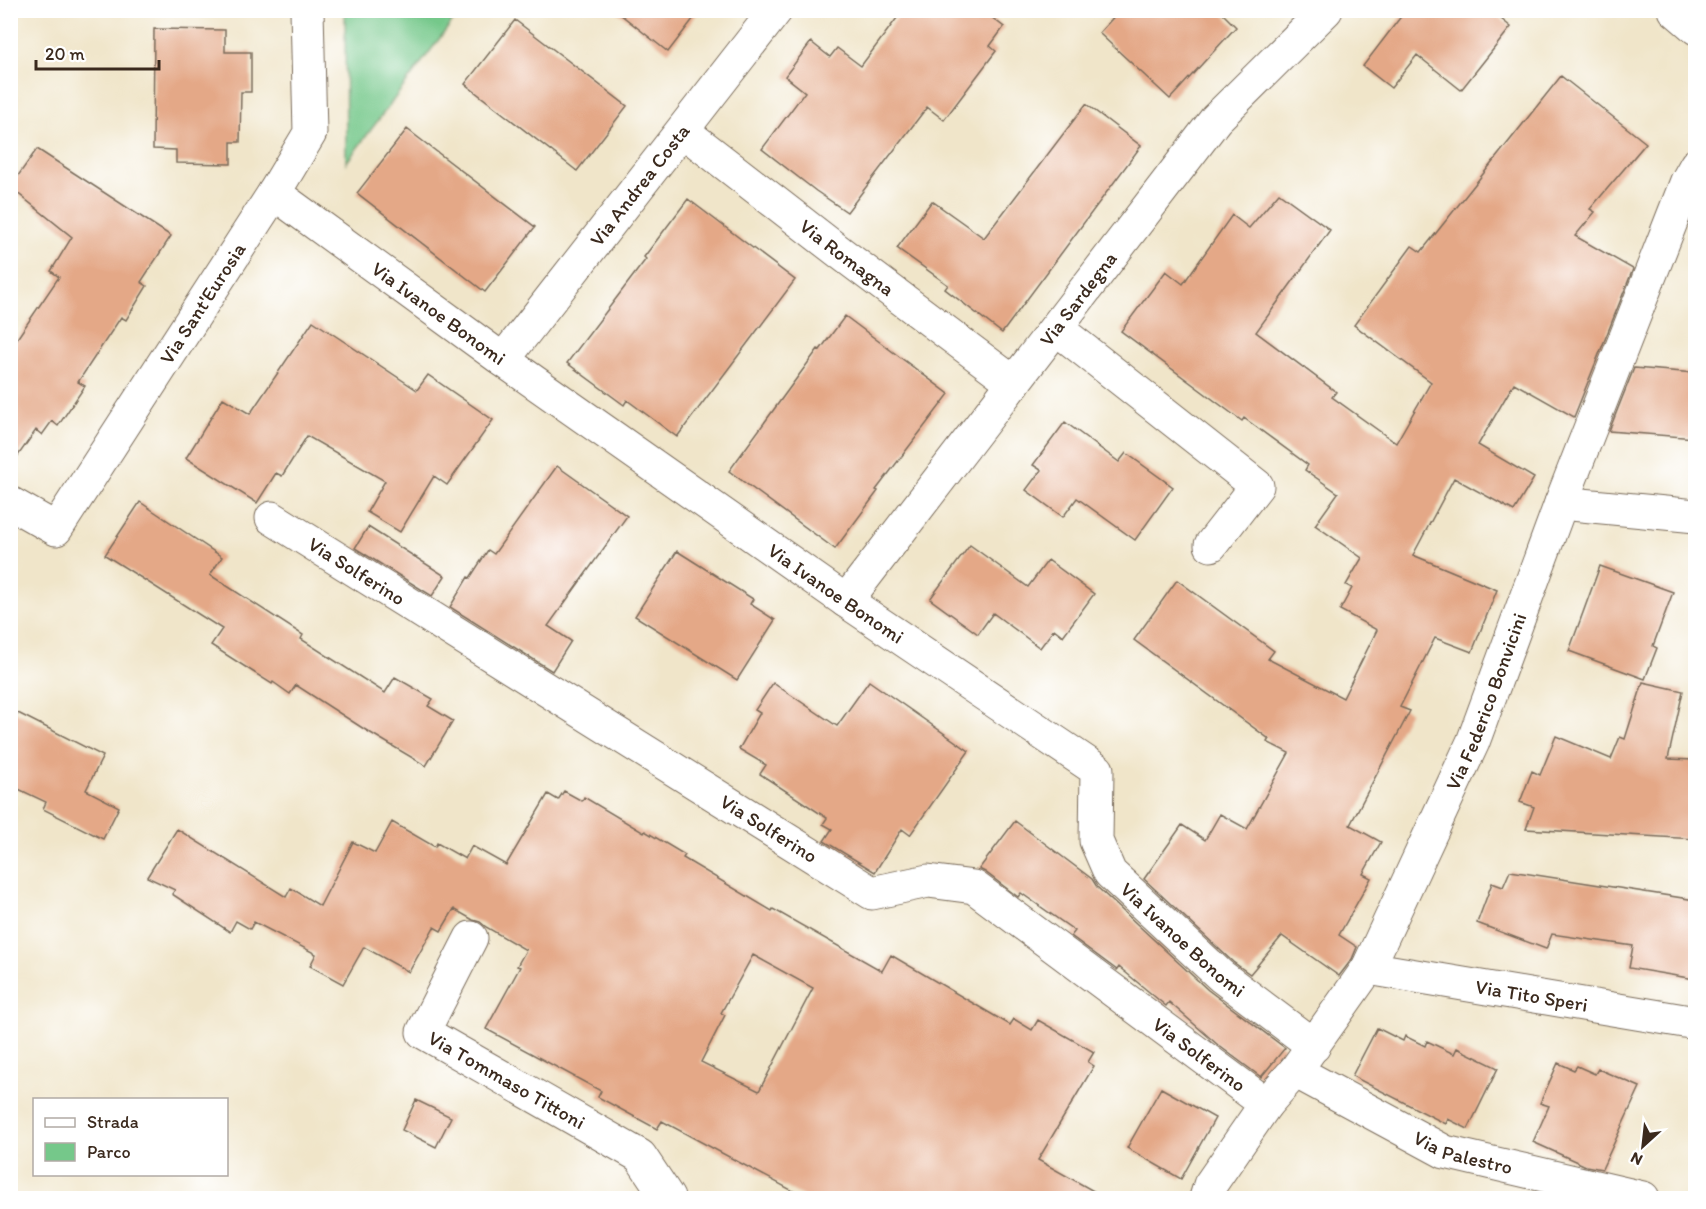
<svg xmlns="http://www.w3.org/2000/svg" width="1706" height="1209" font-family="Itim,sans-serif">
  <rect width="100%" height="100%" fill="#fff"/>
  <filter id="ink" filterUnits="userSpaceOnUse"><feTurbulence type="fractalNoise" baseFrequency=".0167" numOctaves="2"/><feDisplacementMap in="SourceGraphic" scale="12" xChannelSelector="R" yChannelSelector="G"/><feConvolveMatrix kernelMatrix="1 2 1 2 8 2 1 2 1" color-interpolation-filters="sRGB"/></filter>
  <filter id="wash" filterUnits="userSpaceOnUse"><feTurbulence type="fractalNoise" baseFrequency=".008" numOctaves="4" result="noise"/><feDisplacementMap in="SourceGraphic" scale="24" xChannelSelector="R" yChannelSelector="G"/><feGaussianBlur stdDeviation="1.35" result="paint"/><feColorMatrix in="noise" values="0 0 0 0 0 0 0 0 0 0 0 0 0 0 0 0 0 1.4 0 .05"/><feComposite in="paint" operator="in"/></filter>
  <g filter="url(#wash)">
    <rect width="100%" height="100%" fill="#f0e5c9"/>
    <path fill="#75c88a" stroke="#587954" stroke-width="1.5" d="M345,11H463L452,22L346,163Z"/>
    <g id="blocks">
      <path fill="#e4a887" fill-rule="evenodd" d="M615,10H700L668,52Z
        M903,10H982L1004,27L990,46L996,51L944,120L927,107L847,212L816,191L762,149L805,92L785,76L811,42L830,57L837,48L861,66Z
        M1120,10H1219L1236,27L1170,99L1099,33Z
        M1406,10H1490L1511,27L1461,90L1417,55L1391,88L1363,66Z
        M515,20L627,106L577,171L465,84Z
        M154,29L225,30V52H251V92H241L240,142H231V164L176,163V150L153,149Z
        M1561,76L1646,143L1590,209L1595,212L1575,236L1633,269L1574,417L1514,383L1478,445L1534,478L1514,511L1454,478L1413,555L1497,590L1472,652L1435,638L1400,707L1410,711L1350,825L1381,842L1363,874L1371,878L1339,935L1357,947L1352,959L1339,976L1282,936L1250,974L1233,962L1144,879L1182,825L1205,840L1220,814L1247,829L1289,753L1267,742L1269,739L1134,640L1177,580L1274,651L1268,659L1343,698L1377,630L1340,610L1352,588L1346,585L1362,558L1315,525L1338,493L1305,470L1308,465L1244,418L1242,421L1121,331L1166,271L1183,284L1232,215L1249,228L1279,193L1330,230L1256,332L1336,392L1332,397L1396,443L1431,382L1354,325L1412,246L1421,252Z
        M1086,104L1141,146L1002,333L945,289L948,285L897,248L932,201L984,238Z
        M407,129L535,227L485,292L357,193Z
        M37,149L171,236L141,282L147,286L126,320L121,317L78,382L85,386L58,426L52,421L42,435L36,430L10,467V349L59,277L51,271L72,237L10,187Z
        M688,199L795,280L677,437L627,400L624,405L567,363L646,259L644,257Z
        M845,316L949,394L876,490L878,491L835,549L729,471L818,349L820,350Z
        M313,321L417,390L428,375L493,420L447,485L434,476L400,532L367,512L385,481L307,436L282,476L276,473L257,503L186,458L223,398L250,414Z
        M1634,368L1695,373V438L1609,431Z
        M1065,422L1119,462L1126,453L1173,487L1135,540L1077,498L1063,517L1026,490L1041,470L1033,465Z
        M557,466L627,516L548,626L571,641L552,671L450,607L468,577L470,578L488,550L494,554Z
        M140,502L222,557L210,575L303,635L301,639L385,693L395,677L433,699L428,706L453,721L426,766L364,729L296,685L290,694L273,682L272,684L211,645L222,629L105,555Z
        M368,527L445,576L432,596L355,548Z
        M970,545L1028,587L1048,560L1094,594L1063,636L1054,629L1040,648L993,613L978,634L930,599Z
        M677,551L753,599L750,604L775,620L737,680L635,616Z
        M1600,566L1673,592L1653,646L1657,648L1645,679L1569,651Z
        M869,681L969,751L910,835L902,829L875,872L824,841L832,829L823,824L827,818L760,774L766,765L739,749L760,713L755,710L773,683L837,726Z
        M1643,682L1683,691L1668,759L1695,760V839L1526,829L1534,807L1520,802L1532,771L1540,775L1556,736L1611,759L1620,737L1625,739Z
        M10,709L103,756L86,790L119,807L103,839L43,809L46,802L10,785Z
        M564,791L582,801L584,797L644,833L645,831L685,855L683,858L772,911L773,909L882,971L891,955L1010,1025L1014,1019L1032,1030L1038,1020L1094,1052L1088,1062L1094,1066L1038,1160L1106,1198H806L662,1121L657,1129L598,1097L601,1091L486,1029L520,967L517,966L526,950L486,927L480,922L473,920L454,909L441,931L434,927L409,972L364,947L343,984L310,966L316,954L254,922L250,929L236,921L230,932L172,894L175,890L147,877L177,829L286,897L291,888L320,906L353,842L375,853L392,822L435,847L437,843L465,859L472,846L506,865L548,794L558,800ZM753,955L813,988L759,1091L701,1062L725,1015L721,1013Z
        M1015,821L1092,879L1097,887L1208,990L1285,1048L1261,1077L1218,1045L1169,1002L1166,1006L1119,967L1117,970L1071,936L1075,931L1021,893L1018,897L985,872L979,869Z
        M1510,871L1695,900V979L1629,968L1633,946L1552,934L1546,949L1477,923L1492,883L1503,887Z
        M1377,1028L1403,1041L1405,1036L1425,1046L1427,1041L1454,1054L1457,1048L1498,1068L1468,1129L1448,1119L1446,1124L1352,1076Z
        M1558,1063L1574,1070L1577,1066L1595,1074L1598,1069L1640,1087L1602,1169L1586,1166L1533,1142L1549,1106L1540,1103Z
        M1161,1088L1215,1118L1181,1179L1127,1148Z
        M416,1100L451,1117L436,1147L402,1130Z"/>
    </g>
  </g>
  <g filter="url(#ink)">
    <use href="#blocks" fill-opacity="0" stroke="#7a6b5a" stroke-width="1.5"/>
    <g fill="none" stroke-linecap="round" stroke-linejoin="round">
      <g stroke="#7a6b5a" stroke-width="35">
        <g id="street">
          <path d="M1675,10L1696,28"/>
          <path id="s1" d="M683,131L842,254L1014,383"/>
          <path id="s2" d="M274,193L503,360L846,601L1097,770L1096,841L1110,873L1221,976L1314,1046"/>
          <path d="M1056,328L1257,486L1211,545"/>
          <path id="s3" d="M503,360L776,10"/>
          <path id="s4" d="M10,503L56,529L274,193L310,133L307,10"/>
          <path d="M1561,503L1696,516"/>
          <path id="s5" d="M272,518L872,893L928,881L974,887L1266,1104"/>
          <path id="s6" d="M846,601L1216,119L1326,10"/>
          <path id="s7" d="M471,938L423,1032L640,1156L668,1198"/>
          <path id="s8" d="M1368,968L1696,1023"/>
          <path id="s9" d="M1295,1071L1445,1152L1643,1198"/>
          <path id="s10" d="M1206,1198L1210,1185L1266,1104L1295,1071L1368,968L1473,742L1561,503L1687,181L1696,165"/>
        </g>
      </g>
      <use href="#street" stroke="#fff" stroke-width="33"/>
    </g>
  </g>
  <g text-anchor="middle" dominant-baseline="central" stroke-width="5" stroke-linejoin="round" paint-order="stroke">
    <g font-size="20" fill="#3b2a1e" stroke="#fff">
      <text stroke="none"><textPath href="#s3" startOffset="222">Via Andrea Costa</textPath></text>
      <text stroke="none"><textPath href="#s1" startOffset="207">Via Romagna</textPath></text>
      <text stroke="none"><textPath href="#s6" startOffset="381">Via Sardegna</textPath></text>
      <text stroke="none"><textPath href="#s4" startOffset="322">Via Sant'Eurosia</textPath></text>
      <text stroke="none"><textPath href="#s2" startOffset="204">Via Ivanoe Bonomi</textPath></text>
      <text stroke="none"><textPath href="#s5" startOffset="100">Via Solferino</textPath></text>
      <text stroke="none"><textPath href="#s2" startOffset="690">Via Ivanoe Bonomi</textPath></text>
      <text stroke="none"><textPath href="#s10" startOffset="574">Via Federico Bonvicini</textPath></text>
      <text stroke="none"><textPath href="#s5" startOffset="586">Via Solferino</textPath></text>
      <text stroke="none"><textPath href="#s2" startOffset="1210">Via Ivanoe Bonomi</textPath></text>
      <text stroke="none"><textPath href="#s8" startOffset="166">Via Tito Speri</textPath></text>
      <text stroke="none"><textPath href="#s5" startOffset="1092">Via Solferino</textPath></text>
      <text stroke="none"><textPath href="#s7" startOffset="202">Via Tommaso Tittoni</textPath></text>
      <text stroke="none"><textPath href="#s9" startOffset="188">Via Palestro</textPath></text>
    </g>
  </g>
  <rect width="1706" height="1209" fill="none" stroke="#fff" stroke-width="36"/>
  <rect x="33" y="1098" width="195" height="78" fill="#ffffff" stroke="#b1aaa5" stroke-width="1.5"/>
  <rect x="45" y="1118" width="30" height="9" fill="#ffffff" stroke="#b1aaa5" stroke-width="1.5"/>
  <text x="87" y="1128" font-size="18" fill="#3b2a1e">Strada</text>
  <rect x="45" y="1143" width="30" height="18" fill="#75c88a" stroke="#b1aaa5" stroke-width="1.5"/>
  <text x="87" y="1158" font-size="18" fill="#3b2a1e">Parco</text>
  <g transform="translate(1643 1146) rotate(207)" stroke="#ffffff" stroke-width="4.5" paint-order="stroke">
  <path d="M0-4.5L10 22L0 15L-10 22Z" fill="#3b2a1e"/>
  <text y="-9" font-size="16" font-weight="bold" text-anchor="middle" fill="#3b2a1e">N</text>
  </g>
  <path d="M36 60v9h123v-9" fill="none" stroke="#3b2a1e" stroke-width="3"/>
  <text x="45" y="60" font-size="18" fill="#3b2a1e" stroke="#ffffff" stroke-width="4.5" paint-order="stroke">20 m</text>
</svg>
